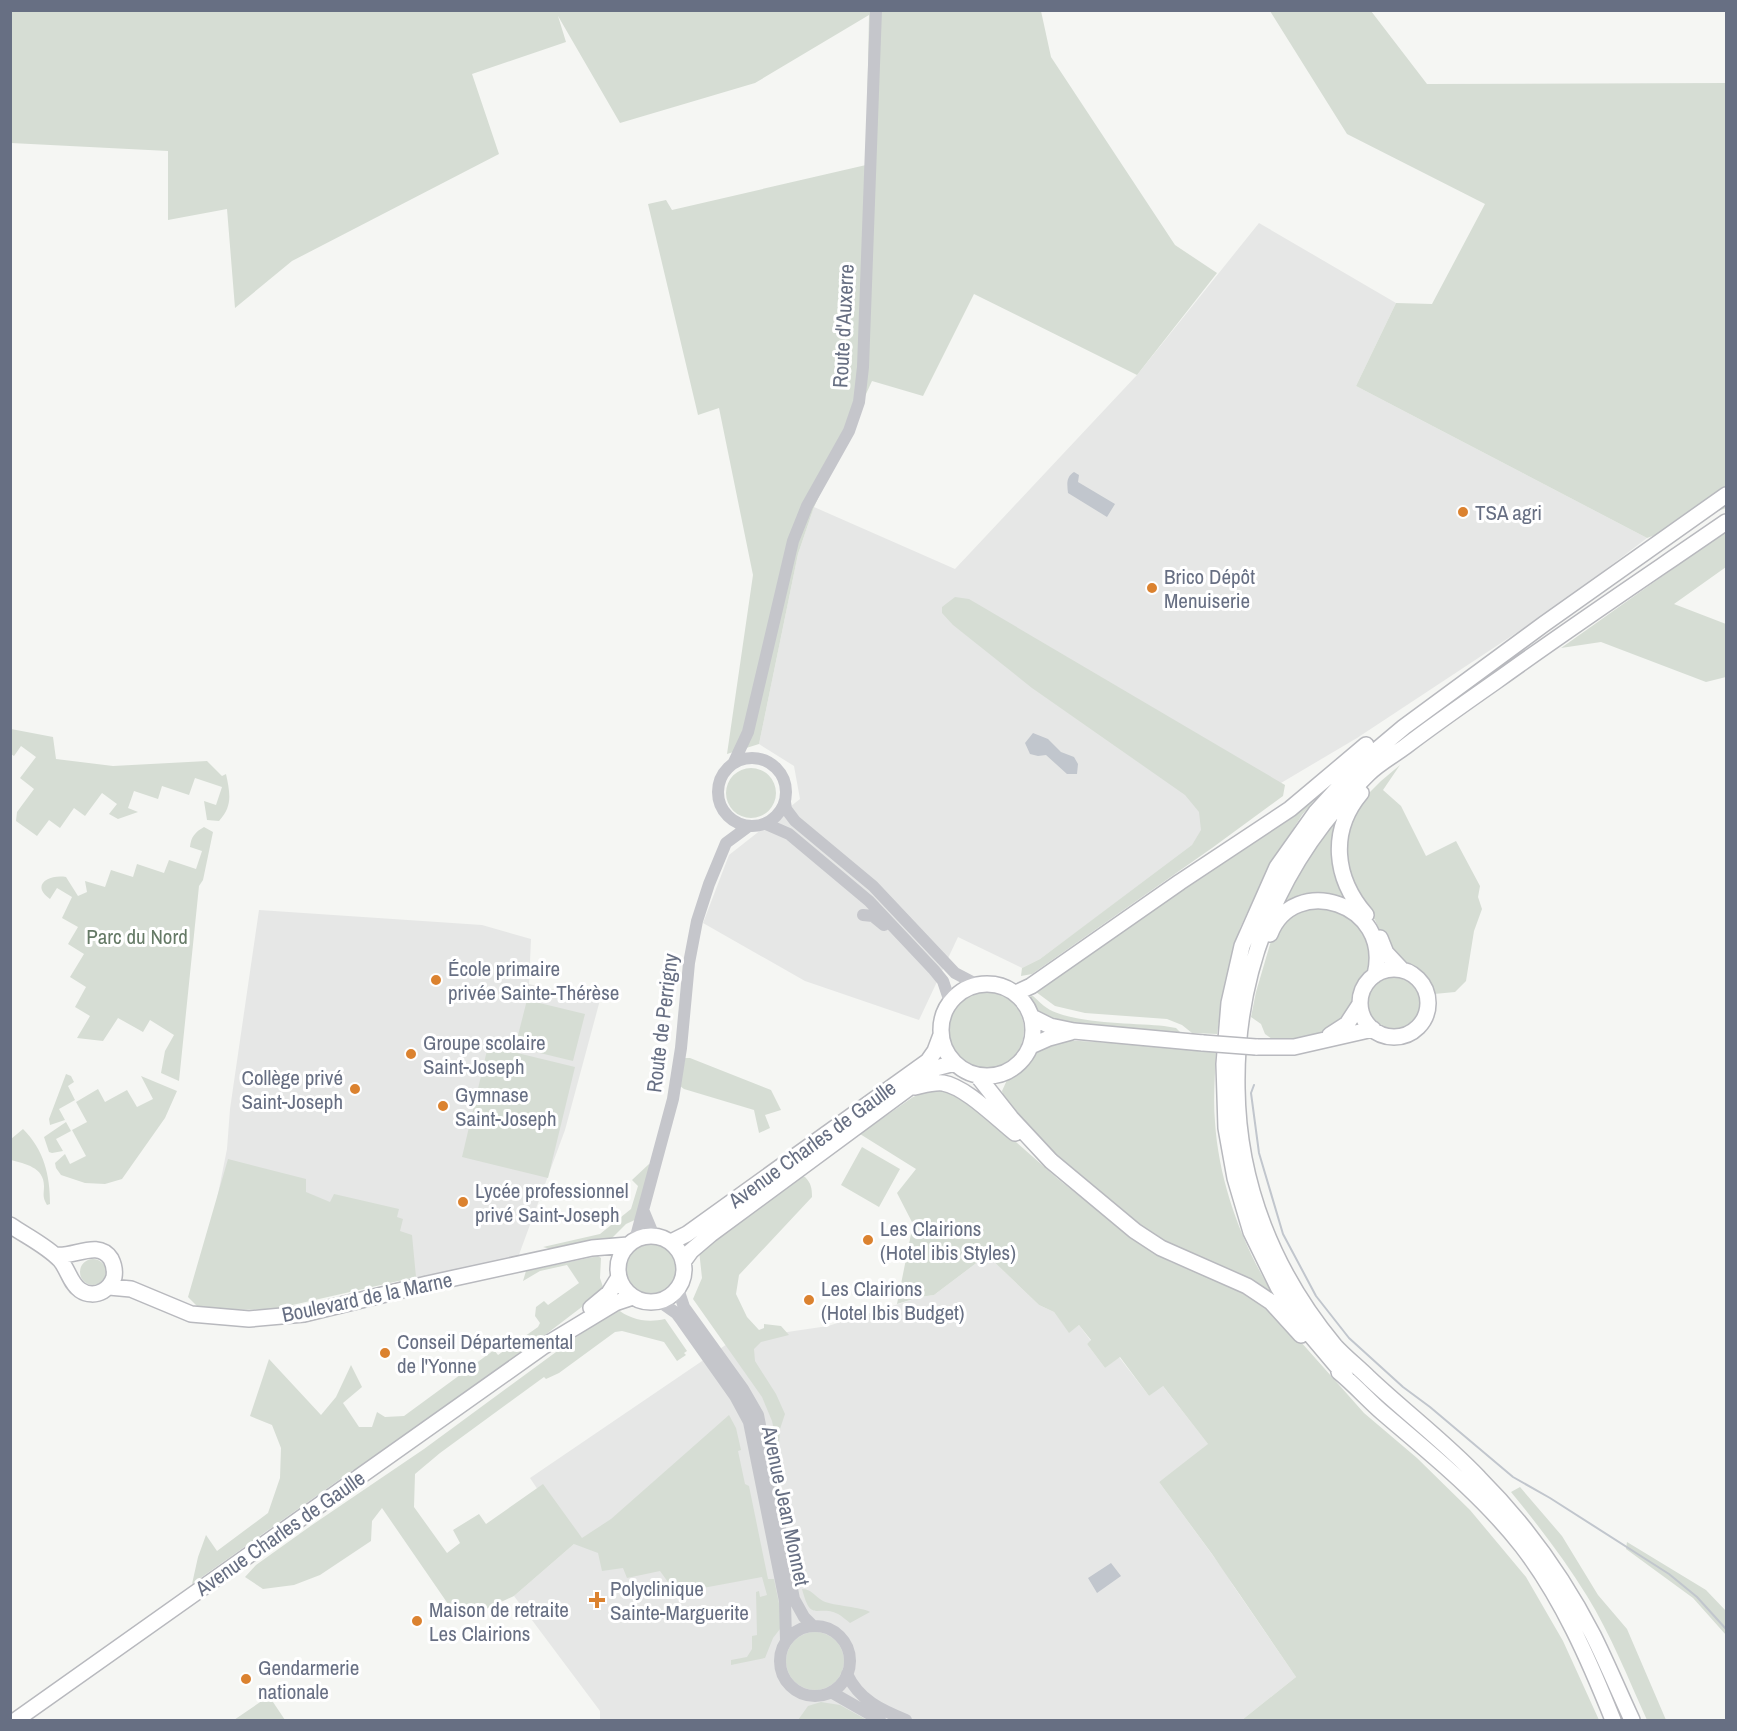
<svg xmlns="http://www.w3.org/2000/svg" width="1737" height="1731" font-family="'Archivo Narrow',sans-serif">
  <rect width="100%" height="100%" fill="#f5f6f3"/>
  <path fill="#e6e7e6" d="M1259,223L1396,303L1356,386L1647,538L1563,602L1357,738L1269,790L1040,959L1022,968L958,937L919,1020L805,981L703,923L729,855L800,799L794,766L759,744L798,554L814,507L955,569L1137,375Z
    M259,910L482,925L531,939L529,984L600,1000L565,1130L517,1260L292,1299L217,1199L227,1149L230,1109Z
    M987,1255L1039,1305L1054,1312L1069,1332L1079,1325L1091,1341L1087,1344L1105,1368L1119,1357L1149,1396L1162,1385L1209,1445L1159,1482L1288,1658L1228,1578L1296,1677L1242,1720H600V1711L514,1596L574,1544L530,1478L733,1340L828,1326L921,1297L934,1295Z"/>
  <path fill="#d6ddd4" d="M11,11H1041L1051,57L1175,245L1217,273L1137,375L974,294L923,396L872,381L814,507L798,554L759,744L727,754L753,575L719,408L698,415L648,204L666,200L672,210L866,165L869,15L755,83L620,123L558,16L566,42L472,74L499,154L292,261L235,308L227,209L168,220V151L11,143Z
    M1270,11H1371L1427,84L1726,83V508L1647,538L1356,386L1396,303L1432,304L1485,204L1347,134Z
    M1726,531V567L1674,604L1726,624V677L1706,682L1601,642L1561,648Z
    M955,597L969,599L1285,785L1283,796L1212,848L1032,974L1021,976L1022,968L1040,959L1192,845L1201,830L1199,812L1185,795L1032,688L953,625L942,613V607Z
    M11,729L53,737L56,759L113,766L207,761L222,776L226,774C230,793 233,806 219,821L207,820L204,801L216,805L222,787L195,778L189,795L162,786L158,799L134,791L128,808L138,812L118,819L109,814L117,804L102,793L85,816L74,808L60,828L49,820L37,836L16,821L17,812L34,789L20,778L36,757L21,746L14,756L11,754Z
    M1400,765L1383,790L1401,806L1426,856L1456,841L1480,886L1478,897L1482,909L1474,931L1466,981L1455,992L1434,994L1419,971L1398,963L1389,954L1375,920L1364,907L1345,867L1347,827L1359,803L1381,781Z
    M726 793a25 25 0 1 1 50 0a25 25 0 1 1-50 0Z
    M1323,790L1302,815L1266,872L1240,928L1226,978L1217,1034L1192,1033L1182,1025L1167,1019L1085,1013L1055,1006L1036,992Z
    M1344,811L1350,901L1274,915L1324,835Z
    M204,827L213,832L203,880L199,886L179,1081L161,1073L165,1051L174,1035L150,1020L143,1032L118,1018L103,1041L77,1038L90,1016L75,1007L86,987L70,977L84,954L68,944L78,927L62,918L72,897L57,888L50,899C30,885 49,874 66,877L78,896L87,892L85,881L105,887L111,870L133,877L137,864L164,873L169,860L196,869L202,851L190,847C191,837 195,832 204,827Z
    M1315,905L1343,911L1368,938L1372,955L1369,967L1355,985L1349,1015L1332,1031L1302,1039H1272L1265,1034L1261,1024L1251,1017L1256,992L1273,934L1295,913Z
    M1366 1004a27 27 0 1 1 54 0a27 27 0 1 1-54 0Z
    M946 1030a39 39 0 1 1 78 0a39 39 0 1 1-78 0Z
    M1030,996H1033C1038,1000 1042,1005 1047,1008C1071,1024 1134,1023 1164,1026L1176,1028L1184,1036C1157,1034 1055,1031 1039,1012C1035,1008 1033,1001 1030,996Z
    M527,1000L585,1014L573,1061L515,1047Z
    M1064,1040L1209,1049L1216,1053C1215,1076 1213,1099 1215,1122C1219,1183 1242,1244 1274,1296L1157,1241L1071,1171L1008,1110L1002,1091L1007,1080L1026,1068L1041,1046Z
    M488,1046L575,1067L548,1178L462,1157Z
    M685,1058H690L771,1090L781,1110L765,1115L770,1128L759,1133L754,1110L684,1089L680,1086Z
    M66,1074L71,1076L74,1082L68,1086L75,1100L59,1109L65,1120L50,1125L49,1119Z
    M141,1076L177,1091L165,1118L122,1179L105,1184L85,1183L61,1175L56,1168L55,1163L65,1154L70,1164L86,1156L72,1130L87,1122L76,1102L98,1089L105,1102L127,1090L137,1107L153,1099Z
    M933,1089L953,1092L992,1121L1058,1179L1141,1245L1171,1262L1243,1292L1276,1314L1364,1413L1417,1458L1470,1510L1526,1577L1563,1641L1599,1720H1242L1296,1677L1212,1554L1159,1482L1208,1444L1163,1386L1149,1396L1120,1357L1105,1368L1087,1344L1091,1340L1079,1325L1069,1333L1054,1312L1039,1305L987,1255L934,1295L920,1297L897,1304L913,1224L897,1193L916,1169L860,1134L913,1097Z
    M66,1122L71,1131L56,1139L63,1151L52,1153L49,1152L44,1137Z
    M23,1129C44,1150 50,1175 50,1204L47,1205C42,1197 44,1194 44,1186C44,1167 25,1164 11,1160V1139Z
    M862,1147L900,1169L879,1207L841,1185Z
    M228,1159L306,1179V1192L330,1202L334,1194L399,1209L397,1217L403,1219L400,1231L412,1235L416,1277L275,1309L226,1310L197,1306L188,1297Z
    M649,1164L651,1168L637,1219L626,1224L610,1240L554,1250L543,1247L600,1234L631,1209L638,1186L632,1180Z
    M801,1176L805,1177C811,1183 812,1188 812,1197L739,1275L736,1294L747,1317L759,1330L764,1328V1324L781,1326L789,1335L761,1342L754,1349L755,1361L776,1394L785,1414L780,1429L779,1444H777L772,1421L762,1397L693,1299L702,1278L699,1250L741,1222Z
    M625 1269a26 26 0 1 1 52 0a26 26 0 1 1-52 0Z
    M598,1256L601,1258L600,1278L604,1290L507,1364L356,1472L353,1470L192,1584L198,1557L206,1535L217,1551L268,1513L280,1478L281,1448L272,1425L250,1416L269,1359L321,1415L336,1397L351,1365L362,1387L343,1403L359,1427H372L377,1412L385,1417L404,1416L494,1350L498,1355L538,1327L540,1323L535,1316L536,1307L544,1301L548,1305L579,1283L567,1265L540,1271L523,1281L526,1271Z
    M80 1272a13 13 0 1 1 26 0a13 13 0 1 1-26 0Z
    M616,1308C630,1320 647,1323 665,1319L687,1351L684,1353L686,1355L677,1361L664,1342L622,1331L615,1332L559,1373L546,1379L544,1377L440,1453L415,1474L414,1507L447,1553L460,1543L453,1530L479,1514L486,1524L543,1484L582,1538L611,1519L729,1415L736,1428L741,1450L738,1451L745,1484L749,1486L768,1579H774L780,1608V1629L773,1638L765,1658L731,1665V1660L747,1657L752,1649V1636L757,1635L756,1592L759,1591L760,1597L767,1595L762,1577L676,1593L660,1571L627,1578L623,1568L602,1571L598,1553L574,1544L514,1596L484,1610L457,1617L382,1508L372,1521L371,1541L320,1575L294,1585L263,1589L245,1577L256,1565L312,1525L424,1449Z
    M1520,1487L1562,1536L1598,1595L1627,1629L1666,1720H1647C1628,1678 1611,1635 1587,1596C1565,1560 1538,1525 1511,1492Z
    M1627,1542L1706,1590L1726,1611V1635L1693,1598L1626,1549Z
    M802,1589C812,1589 814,1596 823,1601C834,1606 862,1607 870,1612L850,1623C846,1620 842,1616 838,1614C817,1604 811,1624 802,1589Z
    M786 1661a29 29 0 1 1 58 0a29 29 0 1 1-58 0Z
    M269,1696L285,1720H234Z
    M821,1702L840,1705L867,1720H798L808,1706Z"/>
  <path fill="#c1c6cd" d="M1074,472L1079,475L1078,482L1115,504L1107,517L1068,493C1067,484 1066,477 1074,472Z
    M1033,733L1048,739L1061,752L1074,757L1078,764L1077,774H1067L1046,755L1038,756L1030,754L1025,743Z
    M1111,1563L1121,1576L1097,1593L1088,1578Z"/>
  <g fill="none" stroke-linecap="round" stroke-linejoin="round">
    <path stroke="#c1c6cd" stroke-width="2" d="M1254,1085L1251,1093L1259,1153L1283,1234L1316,1296L1349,1338L1403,1387L1430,1407L1513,1477L1550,1498L1669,1574L1697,1597L1726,1629"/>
    <g stroke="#b8b9be" stroke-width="18">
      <path id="major" d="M1361,793C1329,831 1334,878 1366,915
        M1270,934C1293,873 1393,902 1375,975
        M1380,938L1386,953L1401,969
        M1360 1003a34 34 0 1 1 68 0a34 34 0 1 1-68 0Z
        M941 1030a46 46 0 1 1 92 0a46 46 0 1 1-92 0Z
        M1016,993L1031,986L1180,882L1290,809L1366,745
        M1032,1017L1050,1026L1074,1031L1203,1043
        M1330,1035L1347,1024L1360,1004
        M1031,1046L1049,1038L1071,1032
        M1256,1047H1294L1373,1029
        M977,1075L1011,1118L1051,1161L1135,1231L1161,1248L1247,1286L1271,1302L1301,1335
        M915,1087C924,1085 933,1082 943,1083C966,1087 996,1118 1015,1133
        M10,1225C26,1236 47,1246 60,1260C68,1269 70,1283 80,1290C87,1295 96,1295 103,1291C108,1288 112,1283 114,1277C115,1271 114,1265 111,1259C98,1239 74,1258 55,1255
        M618 1269a33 33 0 1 1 66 0a33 33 0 1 1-66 0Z
        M671,1242L687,1234L928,1061L935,1051L941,1035
        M683,1262L691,1251L711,1234L936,1068L955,1063
        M109,1287L131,1289L191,1314L249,1319L304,1314L427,1284L592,1248L628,1245
        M591,1308L609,1293L619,1277
        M1339,1372C1355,1385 1368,1400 1383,1413C1432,1455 1482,1495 1522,1546C1562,1598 1589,1660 1613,1720
        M1346,1377L1308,1332L1278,1287L1251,1232L1235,1178L1226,1128L1224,1064L1229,1003L1242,946L1277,867L1316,812L1360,764L1404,727L1544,624L1726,495
        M16,1720L544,1346L615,1303L633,1297
        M1632,1720C1619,1692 1607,1663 1593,1635C1563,1577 1525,1524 1479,1478C1445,1442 1405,1412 1369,1378C1358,1367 1345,1357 1335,1346C1274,1273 1238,1184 1237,1088C1235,967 1281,858 1368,774C1379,763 1394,755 1406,746C1435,724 1465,703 1495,682C1571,627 1649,575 1726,522"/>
    </g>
    <path stroke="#c5c6cb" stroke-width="12" d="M718 792a34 34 0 1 1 68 0a34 34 0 1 1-68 0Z
      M734,762L748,732L793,541L807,506L849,431L859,402L863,367L876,10
      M785,802L786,809L795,821L873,886L955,973L978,985
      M766,824L789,834L869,901L934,970L943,981L950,1002
      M863,915L873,916L884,925
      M644,1212L654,1236
      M635,1240L673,1099L681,1048L689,963L697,921L709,884L726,843L749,826
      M678,1289L684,1307L743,1389L758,1415L794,1599L804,1617L813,1626
      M659,1301L676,1313L682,1321L735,1396L749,1422L785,1601L786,1641
      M780 1661a35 35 0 1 1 70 0a35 35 0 1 1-70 0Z
      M847,1674C859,1700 881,1710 906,1720
      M831,1692L880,1720"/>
    <use href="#major" stroke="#fff" stroke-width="15"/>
    <g stroke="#b8b9be" stroke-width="18" stroke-linecap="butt">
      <path id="major-bridge" d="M1203,1043L1256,1047"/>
    </g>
    <use href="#major-bridge" stroke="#fff" stroke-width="15"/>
  </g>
  <g fill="#db822f" stroke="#fff" stroke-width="2">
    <circle cx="1463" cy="512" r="6"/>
    <circle cx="1152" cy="588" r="6"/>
    <circle cx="436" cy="980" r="6"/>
    <circle cx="411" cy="1054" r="6"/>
    <circle cx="355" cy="1089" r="6"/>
    <circle cx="443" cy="1106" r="6"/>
    <circle cx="463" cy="1202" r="6"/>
    <circle cx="868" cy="1240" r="6"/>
    <circle cx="809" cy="1300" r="6"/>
    <circle cx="385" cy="1353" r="6"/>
    <path d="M594 1591h6v6h6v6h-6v6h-6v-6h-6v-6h6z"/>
    <circle cx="417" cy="1621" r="6"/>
    <circle cx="246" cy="1679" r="6"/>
  </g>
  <g text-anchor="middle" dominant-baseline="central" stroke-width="6" stroke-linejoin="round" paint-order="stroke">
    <g font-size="21" fill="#676f83" stroke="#fff">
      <text transform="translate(843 326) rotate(-87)">Route d'Auxerre</text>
      <text transform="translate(662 1023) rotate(-83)">Route de Perrigny</text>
      <text transform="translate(812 1144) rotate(-36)">Avenue Charles de Gaulle</text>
      <text transform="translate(367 1297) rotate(-12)">Boulevard de la Marne</text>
      <text transform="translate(786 1506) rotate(78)">Avenue Jean Monnet</text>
      <text transform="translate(280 1533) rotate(-35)">Avenue Charles de Gaulle</text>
    </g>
    <g font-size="21" fill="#676f83" stroke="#fff" text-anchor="start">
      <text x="1475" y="512">TSA agri</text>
      <text x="1164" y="576">Brico Dépôt<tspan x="1164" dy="24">Menuiserie</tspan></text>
      <text x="448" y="968">École primaire<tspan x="448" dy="24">privée Sainte-Thérèse</tspan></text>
      <text x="423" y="1042">Groupe scolaire<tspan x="423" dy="24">Saint-Joseph</tspan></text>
      <text x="343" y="1077" text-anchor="end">Collège privé<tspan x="343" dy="24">Saint-Joseph</tspan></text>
      <text x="455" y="1094">Gymnase<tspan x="455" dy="24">Saint-Joseph</tspan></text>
      <text x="475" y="1190">Lycée professionnel<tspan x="475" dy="24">privé Saint-Joseph</tspan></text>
      <text x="880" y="1228">Les Clairions<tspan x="880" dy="24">(Hotel ibis Styles)</tspan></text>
      <text x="821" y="1288">Les Clairions<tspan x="821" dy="24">(Hotel Ibis Budget)</tspan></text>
      <text x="397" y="1341">Conseil Départemental<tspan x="397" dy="24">de l'Yonne</tspan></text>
      <text x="610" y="1588">Polyclinique<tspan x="610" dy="24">Sainte-Marguerite</tspan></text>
      <text x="429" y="1609">Maison de retraite<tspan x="429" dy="24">Les Clairions</tspan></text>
      <text x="258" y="1667">Gendarmerie<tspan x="258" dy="24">nationale</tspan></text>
    </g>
    <g font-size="21" fill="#657a66" stroke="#fff">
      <text x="137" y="936">Parc du Nord</text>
    </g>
  </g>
  <rect width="1737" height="1731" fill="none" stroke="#676f83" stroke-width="24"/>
</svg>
